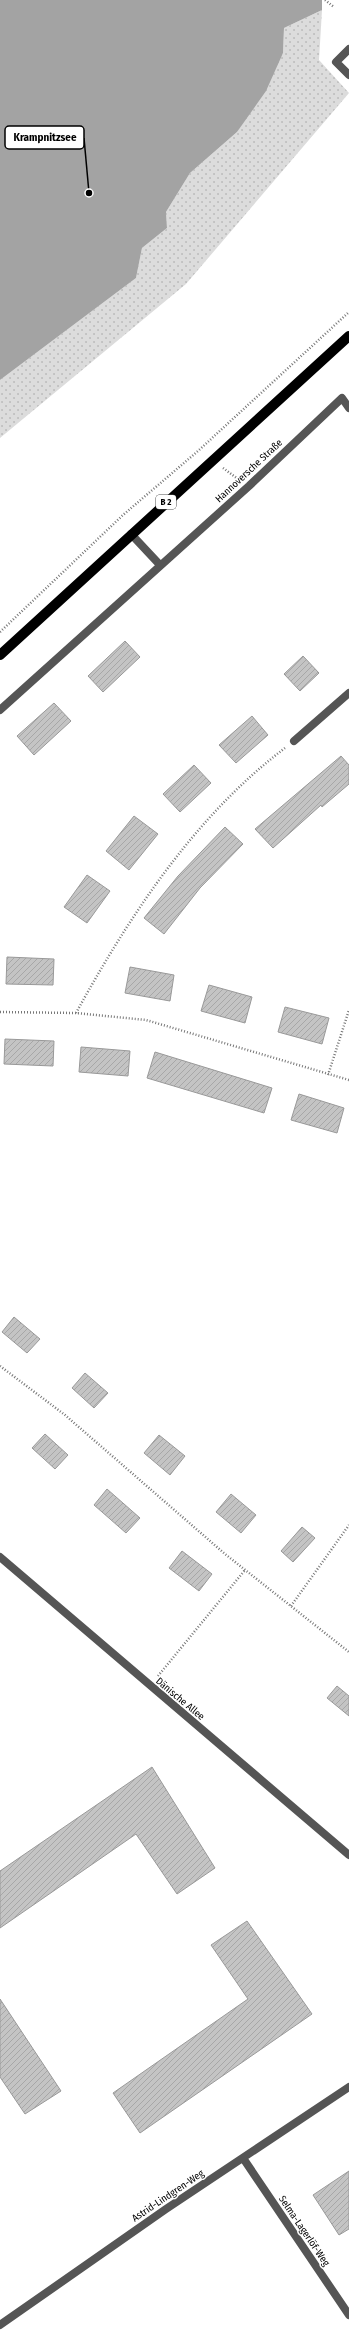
<svg xmlns="http://www.w3.org/2000/svg" width="349" height="2346" font-family="'Fira Sans Condensed',sans-serif">
  <defs>
    <pattern id="grass-dots" width="8" height="8" patternUnits="userSpaceOnUse"><rect width="8" height="8" fill="#dcdcdc"/><path d="M2 2h.1M6 6h.1" fill="none" stroke="#bbb" stroke-width="1.8" stroke-linecap="round"/></pattern>
    <pattern id="building-hatch" width="6" height="6" patternUnits="userSpaceOnUse"><rect width="6" height="6" fill="#c4c4c4"/><path d="M-1 1l2-2M0 6l6-6M5 7l2-2" fill="none" stroke="#a7a7a7"/></pattern>
  </defs>
  <rect width="100%" height="100%" fill="#fff"/>
  <path fill="url(#grass-dots)" d="M322,10L319,60L349,93L186,284L0,438V380L136,278L142,248L167,228L166,212L190,173L237,132L283,53L284,28Z"/>
  <path fill="#a3a3a3" d="M0,0H322V10L284,28L283,53L266,91L237,132L190,173L166,212L167,228L142,248L136,278L0,380Z"/>
  <path fill="url(#building-hatch)" stroke="#999" d="M125,641L140,657L103,692L88,676Z
    M303,656L319,673L300,691L284,674Z
    M54,703L71,721L34,755L17,736Z
    M252,716L268,735L236,763L219,745Z
    M341,756L349,765V784L322,807L321,805L273,848L255,829Z
    M194,765L211,783L180,812L163,794Z
    M134,816L158,834L129,870L106,851Z
    M225,827L243,844L200,888L164,934L144,918L178,876Z
    M87,875L110,891L87,923L64,907Z
    M7,957L54,959L53,985L6,984Z
    M130,967L174,975L170,1001L125,993Z
    M209,985L252,997L245,1023L201,1011Z
    M285,1007L329,1018L322,1044L278,1032Z
    M5,1039L54,1041L53,1066L4,1064Z
    M81,1047L130,1051L128,1076L79,1072Z
    M155,1052L272,1088L264,1113L147,1078Z
    M299,1094L344,1108L337,1133L291,1120Z
    M14,1317L40,1339L27,1353L2,1332Z
    M85,1373L108,1393L94,1408L72,1388Z
    M45,1434L68,1455L55,1469L32,1448Z
    M159,1435L185,1456L170,1475L144,1453Z
    M107,1489L140,1518L126,1533L94,1505Z
    M231,1494L256,1515L241,1533L216,1512Z
    M302,1527L315,1538L293,1562L281,1551Z
    M182,1551L212,1574L199,1591L169,1568Z
    M337,1686L349,1696V1716L327,1698Z
    M152,1767L215,1868L177,1894L136,1834L0,1928V1871Z
    M247,1921L312,2014L140,2133L113,2093L248,1999L211,1945Z
    M0,1999L61,2091L25,2114L0,2077Z
    M349,2171V2229L339,2235L313,2195Z"/>
  <g fill="none" stroke-linecap="round" stroke-linejoin="round">
    <path stroke="#777" stroke-width="2.5" stroke-dasharray="1 2" stroke-linecap="butt" d="M325,0L334,7
      M223,468L238,479
      M0,632L123,515L198,451L349,312
      M0,1012L76,1013L146,1020L349,1080
      M76,1013C130,915 195,816 285,748
      M328,1075L349,1010
      M0,1366L65,1415L225,1554L349,1652
      M291,1606L349,1525
      M158,1676L245,1570"/>
    <path stroke="#555" stroke-width="8" d="M349,49L336,62L349,75"/>
    <path stroke="#555" stroke-width="8" d="M131,534L160,565
      M0,710L249,486L342,398L349,408
      M294,741L349,693
      M0,1557L349,1855
      M243,2158L349,2315
      M0,2325L166,2209L349,2087"/>
    <path stroke="#000" stroke-width="10" d="M0,655L349,336"/>
  </g>
  <g text-anchor="middle" dominant-baseline="central" stroke-width="3" stroke-linejoin="round" paint-order="stroke">
    <rect fill="#fff" stroke="#4c4c4c" stroke-width="1" x="156" y="495" width="20" height="14" rx="3"/>
    <g font-size="9" font-weight="bold" fill="#000">
      <text x="166" y="502">B 2</text>
    </g>
    <g font-size="10" fill="#000" stroke="#fff">
      <text transform="translate(249 471) rotate(-43)">Hannoversche Straße</text>
      <text transform="translate(180 1699) rotate(40)">Dänische Allee</text>
      <text transform="translate(168 2196) rotate(-34)">Astrid-Lindgren-Weg</text>
      <text transform="translate(304 2231) rotate(56)">Selma-Lagerlöf-Weg</text>
    </g>
  </g>
  <path fill="none" stroke="#000" stroke-width="1.5" d="M89 193L84 138"/>
  <circle fill="#000" stroke="#fff" stroke-width="1.5" cx="89" cy="193" r="4"/>
  <rect fill="#fff" stroke="#000" stroke-width="1.5" x="5" y="126" width="79" height="23" rx="4"/>
  <g font-size="11" text-anchor="middle" font-weight="bold" fill="#000">
    <text x="45" y="141">Krampnitzsee</text>
  </g>
</svg>
